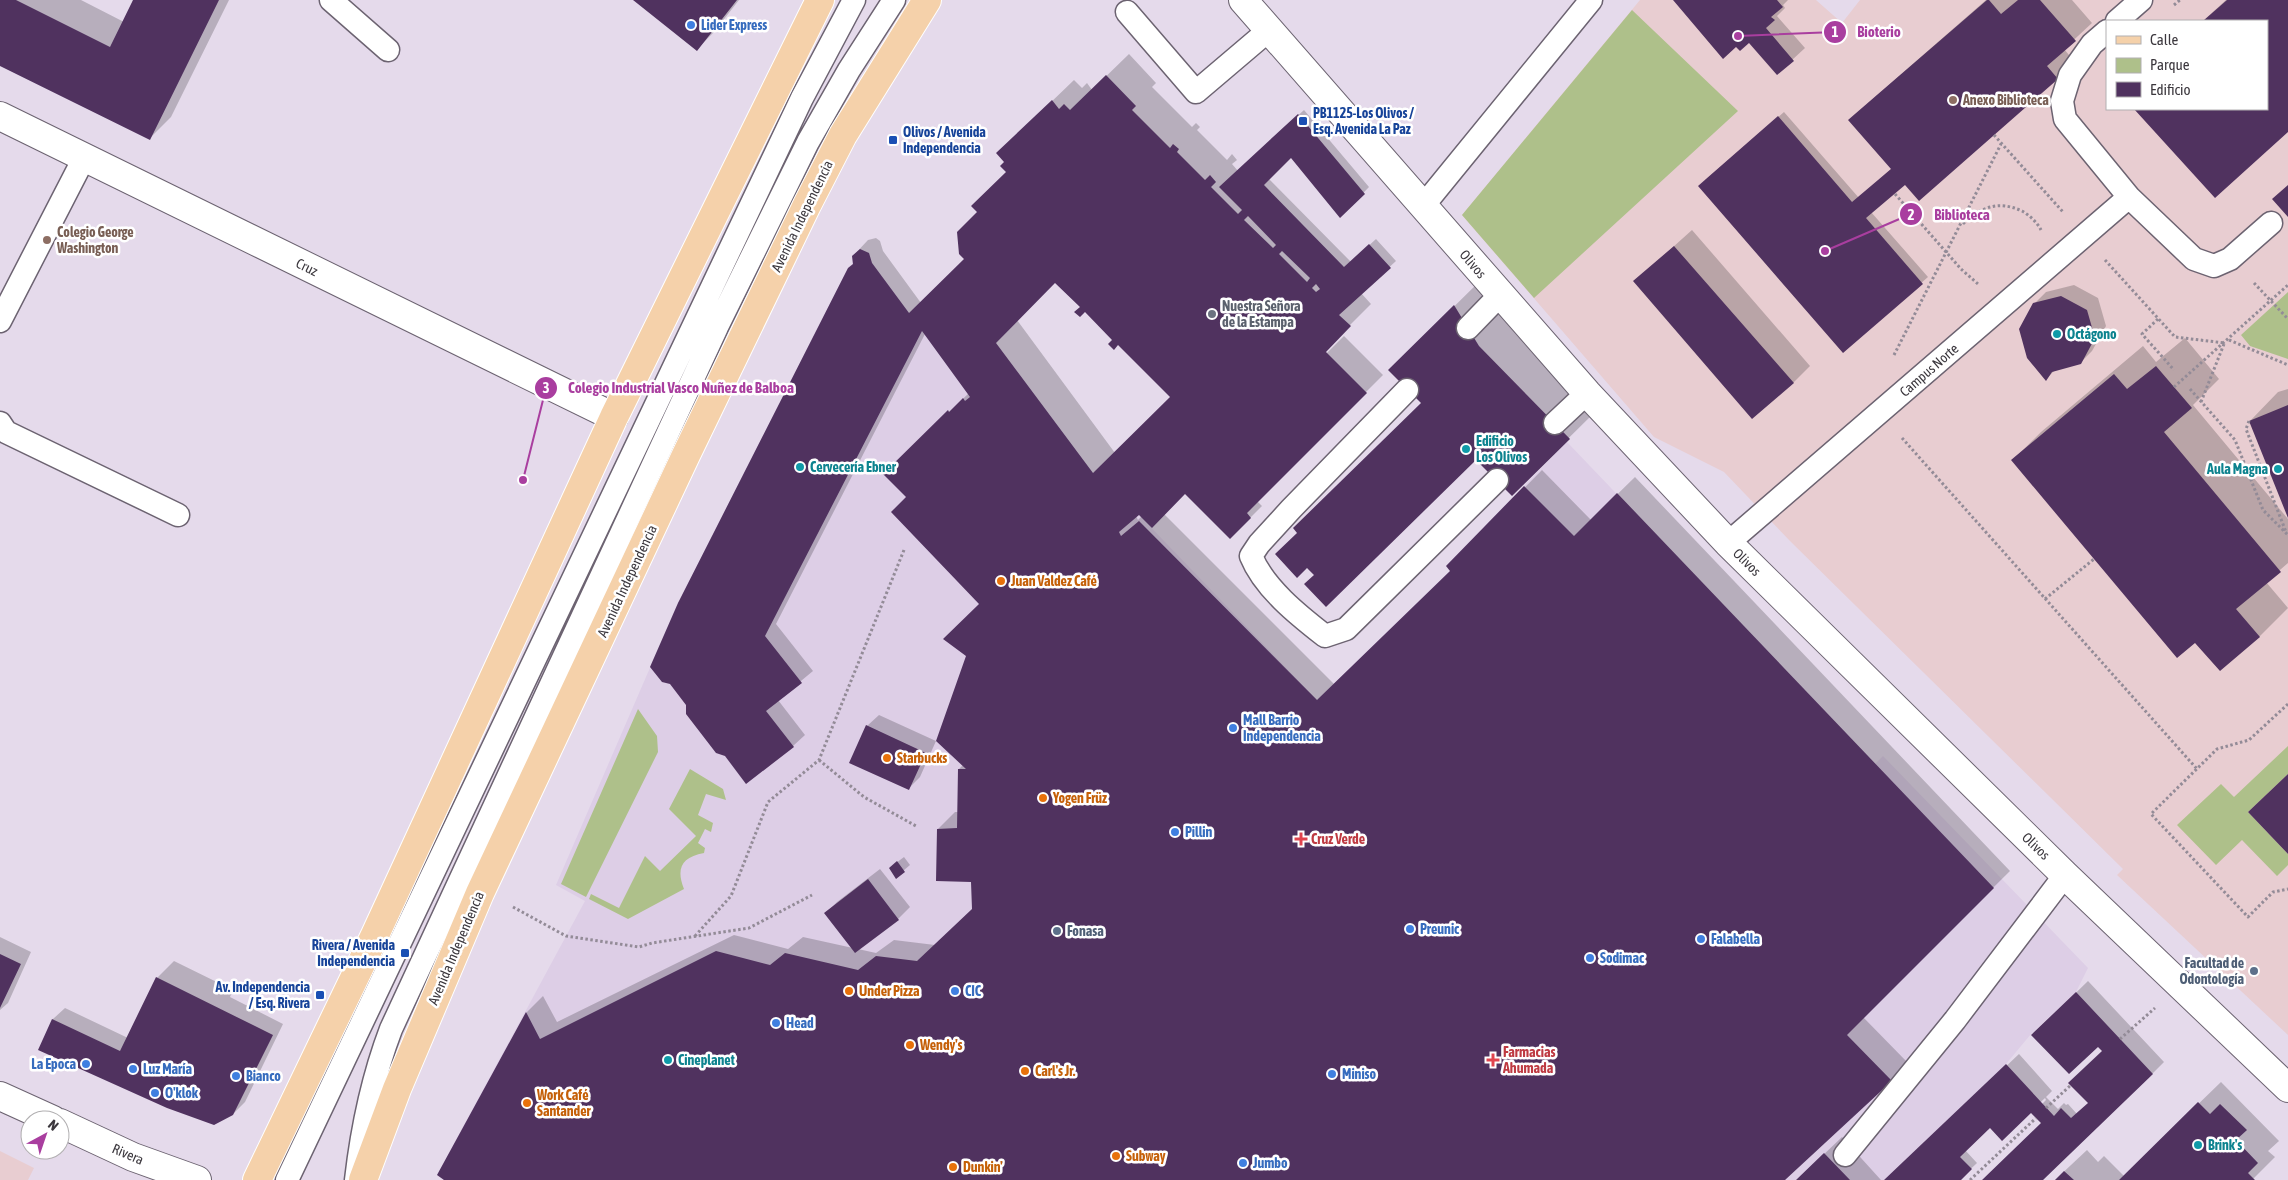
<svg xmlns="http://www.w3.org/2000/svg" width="2288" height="1180" font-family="'Asap Condensed',sans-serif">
  <rect width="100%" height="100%" fill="#e5daeb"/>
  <path fill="#ddcee6" d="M860,249L869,253L872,263L909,313L1119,532L1139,515L1317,700L1450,571L1446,566L1567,442L1875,764L1883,756L2088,968L2076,992L2031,1034L2006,1064L1884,1180H444L437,1175L585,901L556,885L678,603L848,268L852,264V256Z"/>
  <path fill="#e8cdd1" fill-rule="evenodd" d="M1640,0H1816L1842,23L1860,0H2288V1035L2117,875L2123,869L1790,541L1724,472L1654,437L1462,215ZM2107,21H2267V109H2107Z
    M0,1151L34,1168L28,1180H0Z"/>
  <path fill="#aec08a" d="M1632,10L1738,111L1534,298L1462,215Z
    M2288,292V359L2250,346L2241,335Z
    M638,709L657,736L658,752L586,897L561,884Z
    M2288,746V774L2248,812L2288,854V865L2277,876L2242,840L2216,865L2177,825L2221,784L2234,797Z
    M690,769L723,789L726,800L706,794L698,815L713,823L711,832L705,829L698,843L705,848L704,853C681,857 676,869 684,889L628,919L589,899L591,894L619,908L645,856L660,871L696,836L669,809Z"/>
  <path fill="#0003" fill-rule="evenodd" d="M0,0H81L124,22L135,0H229L171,117L150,138L0,64Z
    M635,0H739L714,32L697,49Z
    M1674,0H1788L1783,5L1785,8L1777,16L1805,48L1777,74L1749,41Z
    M1986,0H2072L2092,23L2064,49L2074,61L2057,78L1905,183L1871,212L1928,277L1843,351L1705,180L1784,112L1859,198L1892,168L1867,104Z
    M2226,0H2288V130L2215,196L2136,109H2267V21H2203Z
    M1129,54L1156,83L1152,87L1192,127L1196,123L1200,127L1197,130L1227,160L1232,154L1237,160L1232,164L1238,171L1304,110L1369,187L1341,216L1291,157L1269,179L1351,262L1376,239L1396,261L1361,293L1371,304L1222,453L1224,455L1344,336L1383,375L1257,501L1262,506L1230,538L1185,493L1164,514L1334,684L1452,571L1447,566L1542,470L1591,520L1635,477L2010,871L1863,1017L1908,1063L1784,1180H447L439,1175L527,1012L543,996L557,1022L734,935L788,949L803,937L853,948L826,913L837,902L880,869L910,907L898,919L858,949L876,953L894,940L935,945L973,909L972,881L938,829L955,812H958L959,769L963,765L968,655L980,604L908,497L902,457L969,393L925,334L776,624L813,671L778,700L805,735L793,746L726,755L854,264L853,256L868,240L876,238L880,241L883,251L921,303L965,259L979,212L1008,172L1006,162L1020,132L1074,80L1082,88L1087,83L1092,90ZM1055,282L1172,397L1115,453L1017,320ZM1139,513L1142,516L1138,520L1136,516Z
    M1692,230L1810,366L1793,383L1634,282Z
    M1483,278L1597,410L1512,494L1476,458L1315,575L1299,532L1423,403L1418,342Z
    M2074,285L2098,298L2106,326L2092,351L2080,363L2056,369L2046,379L2034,304L2046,292Z
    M2185,338L2219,379L2193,405L2288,519V563L2266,582L2288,608L2260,636L2220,670L2196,641L2013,460L2041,432L2143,346L2156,362Z
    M2288,389V514L2250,421L2278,392Z
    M879,715L936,741L920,777L909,788L867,726Z
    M904,857L910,865L896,877V863Z
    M0,937L31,952L8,1003L0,1010Z
    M174,961L233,990L230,997L283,1024L245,1102L233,1114L167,1107L40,1049L53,1019L65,1008L128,1038L157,978Z
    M2088,981L2164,1062L2152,1074L2040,1180H1983L2043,1123L2033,1113L2046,1100L2045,1098L2002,1139L1990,1126L1965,1150L1977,1163L1959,1180H1886L2019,1054L2052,1091L2046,1097L2058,1109L2064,1103L2066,1105L2068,1104L2077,1114L2089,1103L2103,1051L2099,1045L2045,1023Z
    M2221,1082L2279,1141L2268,1151L2275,1157L2252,1180H2055L2087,1150L2098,1162L2104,1156L2124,1176Z
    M1842,1137L1881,1180H1797Z"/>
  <path fill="#50325f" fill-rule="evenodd" d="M0,0H16L110,47L133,0H219L150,140L0,66Z
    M633,0H737L697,51Z
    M1673,0H1777L1783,7L1771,17L1775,20L1766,28L1794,61L1777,75L1749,43L1740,51L1736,47L1723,59Z
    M1987,0H1989L2001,14L2018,0H2040L2076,41L2047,66L2058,79L1919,201L1905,185L1866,218L1923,284L1843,353L1698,186L1778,116L1852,202L1891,169L1848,120Z
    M2227,0H2288V132L2215,198L2134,109H2267V21H2203Z
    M1106,75L1136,106L1132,110L1170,148L1173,144L1179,149L1177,152L1205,180L1210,175L1216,182L1211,187L1238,214L1242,210L1219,187L1298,114L1365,194L1340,218L1291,158L1264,185L1344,267L1369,244L1391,268L1339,315L1351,326L1326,352L1367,393L1247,513L1251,518L1230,539L1185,494L1152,528L1139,515L1119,532L1121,536L1139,521L1317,700L1450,571L1446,566L1524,486L1574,536L1617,493L1994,888L1847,1035L1892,1081L1785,1180H444L437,1175L526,1012L540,1039L716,951L770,965L785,953L858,970L876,956L917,961L972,909L971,882L936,881L937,829L957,828L958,769H966L936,741L966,656L943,639L979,604L891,512L906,497L883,474L948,410L949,412L963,398L965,401L970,397L922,331L765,636L802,683L766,711L794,747L746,784L725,756L716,753L686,714V705L670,684L662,682L650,667L678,603L848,268L853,264L852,256L860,249L869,253L872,263L909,313L964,259L959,254L957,232L977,212L971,206L1006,172L1000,166L1004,162L996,153L1052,100L1059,109L1064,104L1070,110ZM1248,216L1276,245L1273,248L1244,220ZM1282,251L1310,278L1307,282L1279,254ZM1055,283L1080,307L1074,312L1080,317L1085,312L1112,340L1108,344L1114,350L1118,345L1170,397L1093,473L996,343ZM1316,284L1320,289L1316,292L1312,288Z
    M2288,185V217L2272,199Z
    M1674,246L1794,383L1752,419L1633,281Z
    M2061,296L2087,310L2095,338L2081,364L2052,372L2046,381L2027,358L2019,329L2033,303Z
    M1454,305L1479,346L1570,439L1512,496L1476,460L1326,607L1304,584L1314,575L1307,568L1297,578L1275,554L1297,533L1293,528L1421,403L1388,370Z
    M2156,366L2192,408L2164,432L2281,572L2236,609L2260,637L2220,671L2195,643L2177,658L2011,460L2114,374L2127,389Z
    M2288,405V518L2249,421Z
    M866,725L926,753L909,790L849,763Z
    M2288,774V854L2248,812Z
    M897,861L905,872L896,879L889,868Z
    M868,879L899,920L855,953L824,913Z
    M0,954L21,964L0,1008Z
    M156,977L273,1035L233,1115L214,1125L167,1108L38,1050L52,1019L120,1051Z
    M2076,992L2153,1074L2043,1180H1982L2041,1123L2031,1113L2002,1141L1990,1128L1960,1157L1972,1169L1961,1180H1884L2006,1064L2054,1116L2061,1108L2071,1118L2088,1103L2068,1083L2102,1051L2098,1047L2069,1074L2031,1035Z
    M2198,1102L2210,1114L2220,1104L2247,1130L2236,1140L2258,1163L2248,1173L2255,1180H2119Z
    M1824,1153L1850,1180H1796Z
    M2064,1171L2074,1180H2055Z"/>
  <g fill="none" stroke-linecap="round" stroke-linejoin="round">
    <g stroke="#6c6371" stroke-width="25">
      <path id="service" d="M331,0L388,50
        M1127,12L1196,92L1269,30
        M2117,21L2141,0
        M2107,31L2092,44L2070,75L2062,101L2065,119L2129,197L2194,259L2214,266L2230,259L2271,223
        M1423,206L1591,0
        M0,321L84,158
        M1468,328L1500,295
        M1407,390L1291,509L1259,544L1251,556C1264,588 1298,615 1325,636L1346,629L1497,480
        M0,423L6,432L178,515
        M1555,423L1587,393
        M1728,543L2129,197
        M1845,1155L1955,1020L2065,875
        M287,1180L802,98L854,0
        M356,1180C362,1128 372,1079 391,1029L717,327L808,142L849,70L894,0"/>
    </g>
    <g stroke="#6c6371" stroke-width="30">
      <path id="minor" d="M0,116L614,417"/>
    </g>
    <g stroke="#6c6371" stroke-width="30">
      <path id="tertiary" d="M1243,0L1587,393L1728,543L2065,875L2288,1088
        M0,1096L53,1120
        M60,1123L133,1157L197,1180"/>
    </g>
    <g stroke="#fff" stroke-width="30">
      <path id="primary" d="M257,1180L375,935L614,417L820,0
        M363,1180L397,1089L480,893L686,455L807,205L843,135L927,0"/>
    </g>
    <path stroke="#938b97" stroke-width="3" stroke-dasharray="2.5 2.5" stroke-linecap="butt" d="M2174,5L2180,0
      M1994,135L2063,212
      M1895,194L1961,269L1978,284
      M1963,224C1981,207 1998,200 2022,211C2029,215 2037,222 2041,230
      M2105,260L2175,337L2225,343
      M2254,283L2288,319
      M2158,319L2142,334L2174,370
      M2229,340L2288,365
      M1894,355L2001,144
      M2174,387L2288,285
      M2190,389L2235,440L2263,510L2288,535
      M2201,402L2224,344
      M2249,421L2246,429L2286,532
      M1902,438L2197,769
      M2045,599L2094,559
      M2288,704L2249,740L2217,749L2151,814L2248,917L2273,892L2288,889
      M819,760L864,797L916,826
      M513,907L566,936L639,947L652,943L749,928L812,895
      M695,936L731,896L768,802L819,760L904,550
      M2120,1039L2155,1008
      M2046,1108L2071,1085
      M1970,1180L2036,1118"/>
    <use href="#service" stroke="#fff" stroke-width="22"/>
    <use href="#minor" stroke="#fff" stroke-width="28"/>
    <use href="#tertiary" stroke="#fff" stroke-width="28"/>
    <use href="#primary" stroke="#f5d1aa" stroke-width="28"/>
  </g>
  <g fill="#3f7fe0" stroke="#fff" stroke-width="2">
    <circle cx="691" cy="25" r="5"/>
    <circle cx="1233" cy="728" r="5"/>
    <circle cx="1175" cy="832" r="5"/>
    <circle cx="1410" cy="929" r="5"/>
    <circle cx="1701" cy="939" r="5"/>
    <circle cx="1590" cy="958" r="5"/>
    <circle cx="955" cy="991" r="5"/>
    <circle cx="776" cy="1023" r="5"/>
    <circle cx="86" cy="1064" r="5"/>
    <circle cx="133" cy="1069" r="5"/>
    <circle cx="1332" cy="1074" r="5"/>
    <circle cx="236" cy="1076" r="5"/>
    <circle cx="155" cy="1093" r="5"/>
    <circle cx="1243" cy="1163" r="5"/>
  </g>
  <g fill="#8d6e63" stroke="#fff" stroke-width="2">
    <circle cx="1953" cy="100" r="5"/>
    <circle cx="47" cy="240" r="5"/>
  </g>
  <g fill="#1a4fb4" stroke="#fff" stroke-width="2">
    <rect x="1298" y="116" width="10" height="10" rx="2.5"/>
    <rect x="888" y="135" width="10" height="10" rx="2.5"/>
    <rect x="400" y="948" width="10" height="10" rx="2.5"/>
    <rect x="315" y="990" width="10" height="10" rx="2.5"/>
  </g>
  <circle fill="#6b7280" stroke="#fff" stroke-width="2" cx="1212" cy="314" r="5"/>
  <g fill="#0f9aa8" stroke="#fff" stroke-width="2">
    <circle cx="2057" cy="334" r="5"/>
    <circle cx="1466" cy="449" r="5"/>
    <circle cx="800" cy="467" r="5"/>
    <circle cx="2278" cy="469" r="5"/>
    <circle cx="668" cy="1060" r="5"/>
    <circle cx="2198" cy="1145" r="5"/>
  </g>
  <g fill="#e8710a" stroke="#fff" stroke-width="2">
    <circle cx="1001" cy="581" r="5"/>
    <circle cx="887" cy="758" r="5"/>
    <circle cx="1043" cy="798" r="5"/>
    <circle cx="849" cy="991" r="5"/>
    <circle cx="910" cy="1045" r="5"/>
    <circle cx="1025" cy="1071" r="5"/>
    <circle cx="527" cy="1103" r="5"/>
    <circle cx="1116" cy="1156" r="5"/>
    <circle cx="953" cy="1167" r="5"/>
  </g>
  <g fill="#e0444e" stroke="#fff" stroke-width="2">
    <path d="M1298.5 831.5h5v5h5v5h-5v5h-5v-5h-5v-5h5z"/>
    <path d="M1490.5 1052.5h5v5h5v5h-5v5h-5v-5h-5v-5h5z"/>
  </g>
  <g fill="#5c6f8a" stroke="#fff" stroke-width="2">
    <circle cx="1057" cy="931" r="5"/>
    <circle cx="2254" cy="971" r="5"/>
  </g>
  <g text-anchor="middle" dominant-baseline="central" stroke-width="5" stroke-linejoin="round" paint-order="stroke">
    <g font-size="14" font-weight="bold" fill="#366cbe" stroke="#fff" text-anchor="start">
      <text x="701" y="25">Lider Express</text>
      <text x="1243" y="720">Mall Barrio<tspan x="1243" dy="16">Independencia</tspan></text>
      <text x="1185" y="832">Pillin</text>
      <text x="1420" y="929">Preunic</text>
      <text x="1711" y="939">Falabella</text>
      <text x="1600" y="958">Sodimac</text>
      <text x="965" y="991">CIC</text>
      <text x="786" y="1023">Head</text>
      <text x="76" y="1064" text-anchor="end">La Epoca</text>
      <text x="143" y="1069">Luz María</text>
      <text x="1342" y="1074">Miniso</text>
      <text x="246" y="1076">Bianco</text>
      <text x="165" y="1093">O'klok</text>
      <text x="1253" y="1163">Jumbo</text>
    </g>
    <g font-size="14" font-weight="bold" fill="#785e54" stroke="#fff" text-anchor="start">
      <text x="1963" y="100">Anexo Biblioteca</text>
      <text x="57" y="232">Colegio George<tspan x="57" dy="16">Washington</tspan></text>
    </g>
    <g font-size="14" font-weight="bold" fill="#164399" stroke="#fff" text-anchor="start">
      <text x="1313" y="113">PB1125-Los Olivos /<tspan x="1313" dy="16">Esq. Avenida La Paz</tspan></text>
      <text x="903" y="132">Olivos / Avenida<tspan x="903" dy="16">Independencia</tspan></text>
      <text x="395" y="945" text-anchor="end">Rivera / Avenida<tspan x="395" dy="16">Independencia</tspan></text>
      <text x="310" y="987" text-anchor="end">Av. Independencia<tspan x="310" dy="16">/ Esq. Rivera</tspan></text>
    </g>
    <g font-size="14" fill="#3b373d" stroke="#fff">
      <text transform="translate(802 216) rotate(-64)">Avenida Independencia</text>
      <text transform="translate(1473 264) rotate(49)">Olivos</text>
      <text transform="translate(307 267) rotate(26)">Cruz</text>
      <text transform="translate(1929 370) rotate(-41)">Campus Norte</text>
      <text transform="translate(1747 562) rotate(45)">Olivos</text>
      <text transform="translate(627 581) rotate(-65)">Avenida Independencia</text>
      <text transform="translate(2036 846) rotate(44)">Olivos</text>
      <text transform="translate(456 948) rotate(-67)">Avenida Independencia</text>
      <text transform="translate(128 1154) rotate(23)">Rivera</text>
    </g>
    <g font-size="14" font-weight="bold" fill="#5b616d" stroke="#fff" text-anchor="start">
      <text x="1222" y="306">Nuestra Señora<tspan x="1222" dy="16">de la Estampa</tspan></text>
    </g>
    <g font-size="14" font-weight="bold" fill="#0d838f" stroke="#fff" text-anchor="start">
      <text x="2067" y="334">Octágono</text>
      <text x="1476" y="441">Edificio<tspan x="1476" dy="16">Los Olivos</tspan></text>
      <text x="810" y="467">Cervecería Ebner</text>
      <text x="2268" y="469" text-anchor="end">Aula Magna</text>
      <text x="678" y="1060">Cineplanet</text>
      <text x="2208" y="1145">Brink's</text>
    </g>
    <g font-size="14" font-weight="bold" fill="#c56008" stroke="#fff" text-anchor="start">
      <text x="1011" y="581">Juan Valdez Café</text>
      <text x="897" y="758">Starbucks</text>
      <text x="1053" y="798">Yogen Früz</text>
      <text x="859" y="991">Under Pizza</text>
      <text x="920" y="1045">Wendy's</text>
      <text x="1035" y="1071">Carl's Jr.</text>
      <text x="537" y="1095">Work Café<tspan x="537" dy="16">Santander</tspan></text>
      <text x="1126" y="1156">Subway</text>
      <text x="963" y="1167">Dunkin'</text>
    </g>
    <g font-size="14" font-weight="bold" fill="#be3a42" stroke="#fff" text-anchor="start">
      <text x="1311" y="839">Cruz Verde</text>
      <text x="1503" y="1052">Farmacias<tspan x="1503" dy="16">Ahumada</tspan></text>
    </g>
    <g font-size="14" font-weight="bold" fill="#4e5e75" stroke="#fff" text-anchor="start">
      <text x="1067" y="931">Fonasa</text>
      <text x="2244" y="963" text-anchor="end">Facultad de<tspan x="2244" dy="16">Odontología</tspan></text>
    </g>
  </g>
  <path fill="none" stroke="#a93e9f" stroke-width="2" d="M1738 36L1835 32M1825 251L1911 214M523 480L546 388"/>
  <g fill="#a93e9f" stroke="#fff" stroke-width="2">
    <circle cx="1738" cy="36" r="5"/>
    <circle cx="1825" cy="251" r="5"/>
    <circle cx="523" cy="480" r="5"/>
    <circle cx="1835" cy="32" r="12"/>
    <circle cx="1911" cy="214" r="12"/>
    <circle cx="546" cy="388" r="12"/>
  </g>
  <g font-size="15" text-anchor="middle" font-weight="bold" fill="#fff">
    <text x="1835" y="37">1</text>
    <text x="1911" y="220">2</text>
    <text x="546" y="393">3</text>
  </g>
  <g font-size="15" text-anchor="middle" font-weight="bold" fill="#a93e9f" stroke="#fff" stroke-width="5" stroke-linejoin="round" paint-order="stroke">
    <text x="1879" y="37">Bioterio</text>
    <text x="1962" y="220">Biblioteca</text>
    <text x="681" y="393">Colegio Industrial Vasco Nuñez de Balboa</text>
  </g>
  <rect x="2106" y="20" width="162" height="90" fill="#ffffff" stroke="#b1afb1"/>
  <rect x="2116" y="36" width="25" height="8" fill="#f5d1aa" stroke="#b1afb1"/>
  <text x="2150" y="45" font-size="15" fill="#3b373d">Calle</text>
  <rect x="2116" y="58" width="25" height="15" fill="#aec08a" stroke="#b1afb1"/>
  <text x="2150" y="70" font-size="15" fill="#3b373d">Parque</text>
  <rect x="2116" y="82" width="25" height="15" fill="#50325f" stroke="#b1afb1"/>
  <text x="2150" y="95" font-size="15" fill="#3b373d">Edificio</text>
  <g transform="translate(45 1135) rotate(40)"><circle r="24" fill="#ffffff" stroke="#b1afb1"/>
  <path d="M0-4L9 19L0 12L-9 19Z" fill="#a93e9f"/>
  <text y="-8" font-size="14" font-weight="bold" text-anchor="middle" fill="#3b373d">N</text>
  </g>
</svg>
